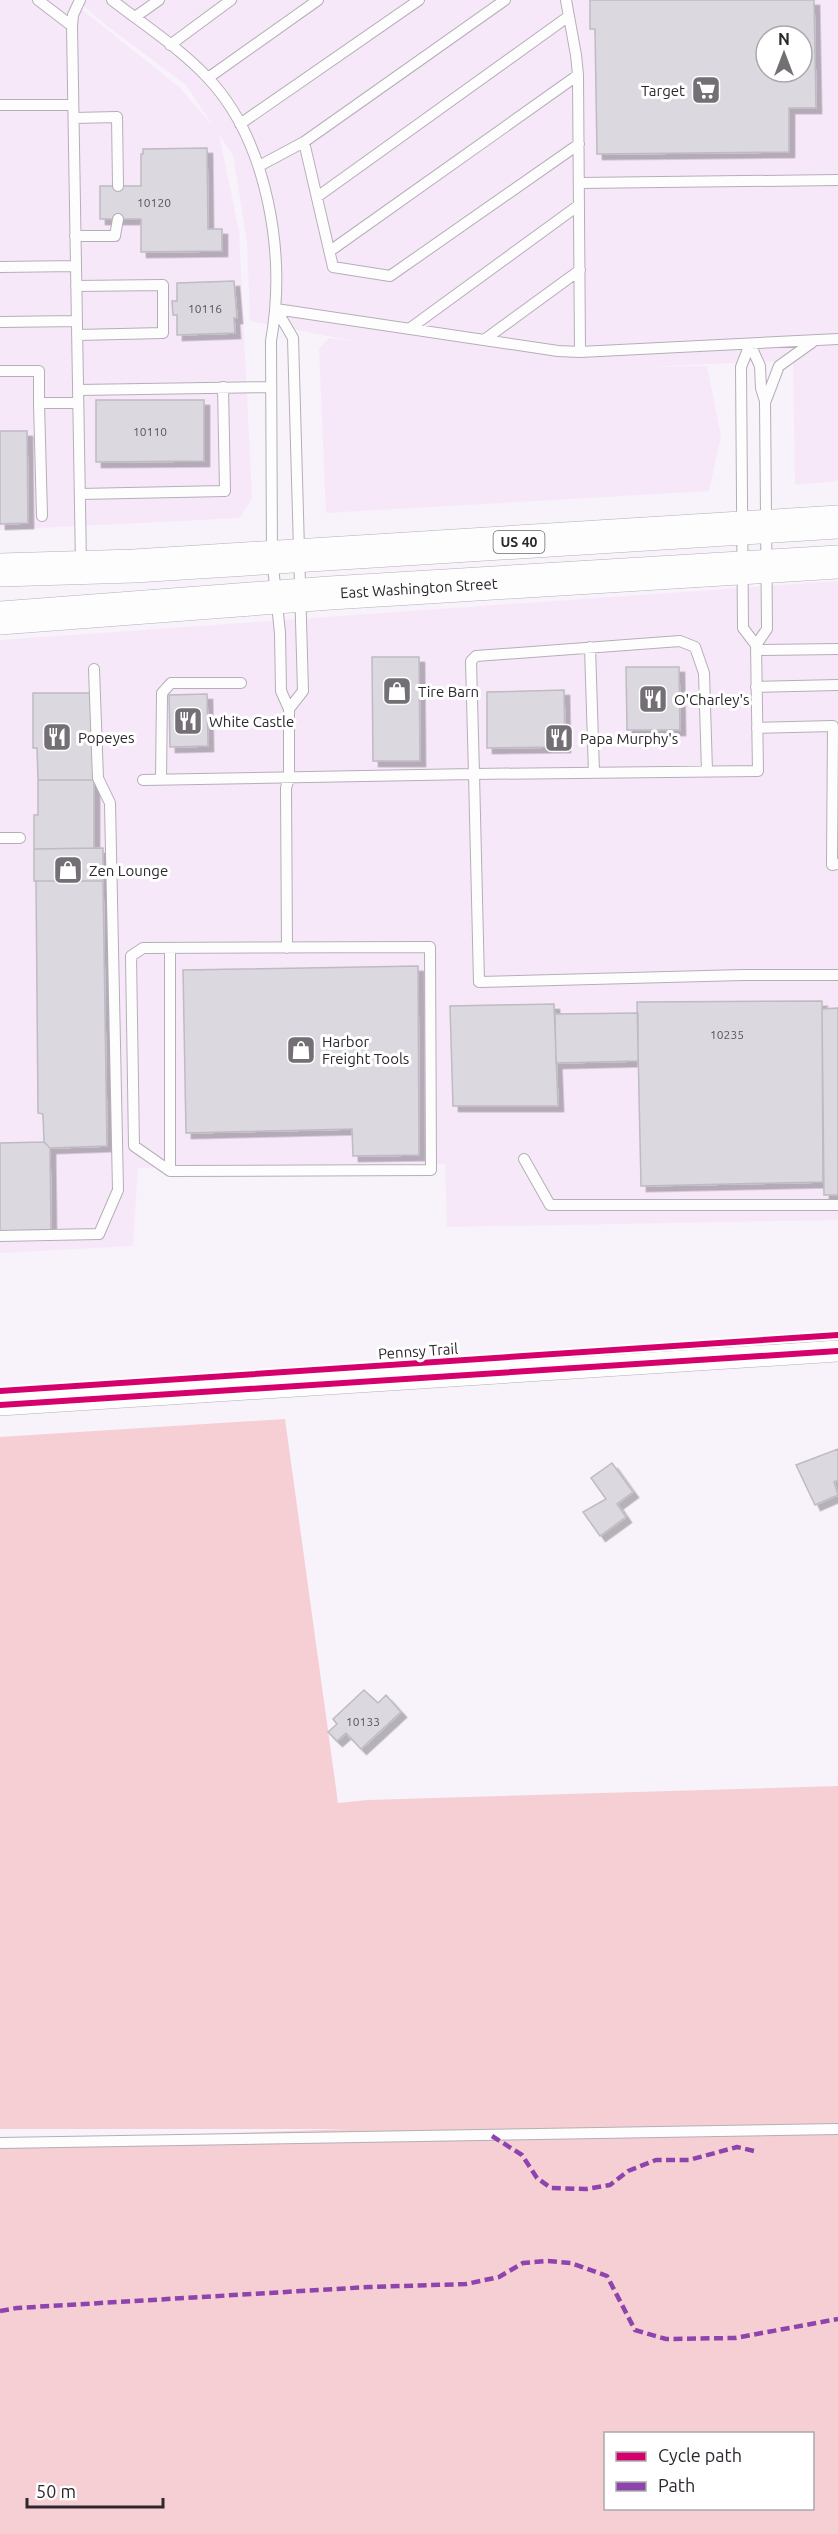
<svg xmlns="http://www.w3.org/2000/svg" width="838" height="2534" font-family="Ubuntu,sans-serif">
  <defs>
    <filter id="shadow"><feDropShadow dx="5.5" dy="5.5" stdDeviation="0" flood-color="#0004"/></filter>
  </defs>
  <rect width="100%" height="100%" fill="#f8f2fa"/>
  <path fill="#f7e8f9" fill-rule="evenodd" d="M0,0H70L180,88L213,126L186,85L107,26L77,0H838V481L795,485L793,361L819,359L649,367L707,366L721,436L709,491L326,513L319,349L329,338L359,342L250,321L247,243L233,155L219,134L239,231L252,498L240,518L0,530ZM766,36H802V72H766Z
    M838,581V1220L447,1227L445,1164L138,1168L133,1246L0,1253V640Z"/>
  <path fill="#f6cfd5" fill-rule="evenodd" d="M285,1419L338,1803L368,1800L838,1786V2534H0V2141L350,2129H0V1437ZM606,2434H812V2508H606Z"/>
  <path fill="#dbd8df" stroke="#bebbc2" stroke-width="1.5" fill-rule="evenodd" filter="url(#shadow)" d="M590,0H814L816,108H789V152L597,154L595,29H590ZM766,36H802V72H766Z
    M207,148L208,229H222V251L141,252V219H100V186H141V154H143V149Z
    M234,281L237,318H234L235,333L177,335V315H173L172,301H177V283Z
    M96,400H204V461L96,462Z
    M0,431H27L28,523L0,524Z
    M372,657H419L420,761H373Z
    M626,667H679L680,730H627Z
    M564,690L565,747L487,748V692Z
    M33,693H93L94,780H38L37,748H33Z
    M207,694L208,746L170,747L169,695Z
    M38,780H94V848L34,849V815H38Z
    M103,848V881H34V849Z
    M36,881H103L107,1146L50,1148L44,1142L43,1114L38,1113Z
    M418,966L419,1155L353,1156L352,1129L186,1133L183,970Z
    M822,1001L823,1182L641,1186L637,1002Z
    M554,1004L558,1106H453L450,1006Z
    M838,1008V1195H824L822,1009Z
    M638,1013V1061L556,1063L555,1014Z
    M44,1142L50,1148L51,1230L0,1231V1143Z
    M838,1449V1480L834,1482L838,1495L815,1505L796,1465Z
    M612,1463L633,1492L617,1504L626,1517L600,1536L583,1512L606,1499L591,1478Z
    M364,1690L378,1703L386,1695L401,1712L361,1749L346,1733L337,1741L328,1732L337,1724L333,1719Z"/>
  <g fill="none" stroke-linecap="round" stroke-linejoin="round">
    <g stroke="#b4afb6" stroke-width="12">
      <path id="lane" d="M38,0L72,26
        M80,0L73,15L72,26L81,565
        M112,0C144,25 180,48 208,78C269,143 286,256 271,341L272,557L280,633L281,691L289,709V778L286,788L287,948
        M505,0L304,142L333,267L390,276L579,144
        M566,0L576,55L578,75L580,352
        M135,17L159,0
        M170,45L231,0
        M208,78L318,0
        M0,105H73
        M74,118L117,117L118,186
        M240,124L419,0
        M259,166L304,142
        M579,183L838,180
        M317,197L569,16
        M75,236H115L118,219
        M330,251L578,75
        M0,267L76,266
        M76,286L163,285V333L77,335
        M276,309L558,351L580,352L838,339
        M276,309L293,338L303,691L289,709
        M0,322L77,321
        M409,329L579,205
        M484,340L580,270
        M750,344L741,367L743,628L756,645L758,771L474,774L479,982L743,975H838
        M750,344L760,366L761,388L765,401L767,629L756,645
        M0,371H39V403H78
        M78,390L271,387
        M766,400L779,366L814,341
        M39,403L42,516
        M80,494L225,491L223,387
        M590,647L594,773
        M756,650L838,649
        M756,687L838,685
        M757,728L833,726L832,865L838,864
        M143,780L474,774L471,661L476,656L680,641L695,647L704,673L707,771
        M161,780L162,693L171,683H241
        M0,838H20
        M170,948V1171L134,1146L131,956L143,948L430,947L431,1170L170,1171
        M524,1159L550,1205H838
        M0,1236L99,1234L118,1190L110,803L98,778L94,669
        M0,2143L838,2129"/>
    </g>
    <g stroke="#b4afb6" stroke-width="22">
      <path id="street" d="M0,1405L838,1351"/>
    </g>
    <g stroke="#b4afb6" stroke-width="34">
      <g id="primary">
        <path d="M0,570L134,566L838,522"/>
        <path id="s1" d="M0,618L330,593L838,562"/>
      </g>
    </g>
    <use href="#lane" stroke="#fefdfe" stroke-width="10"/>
    <use href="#street" stroke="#fefdfe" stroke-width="21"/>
    <use href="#primary" stroke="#fefdfe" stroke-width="33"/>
    <path stroke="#8e44ad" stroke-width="4.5" stroke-dasharray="9 4.5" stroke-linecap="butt" d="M492,2136L522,2155L537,2178L551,2188L586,2189L610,2185L628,2171L656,2160H689L737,2147L754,2151
      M0,2311L17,2308L369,2287L466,2284L499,2277L523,2263L548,2261L571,2263L607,2276L635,2330L666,2339L735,2338L838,2319"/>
    <g stroke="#fff" stroke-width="10">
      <path id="cycleway" d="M0,1391L838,1335
        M0,1405L838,1351"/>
    </g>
    <use href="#cycleway" stroke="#d6006c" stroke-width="6"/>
  </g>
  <defs>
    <g id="supermarket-square" transform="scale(1.5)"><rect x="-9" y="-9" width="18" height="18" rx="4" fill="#746e75" stroke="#fff"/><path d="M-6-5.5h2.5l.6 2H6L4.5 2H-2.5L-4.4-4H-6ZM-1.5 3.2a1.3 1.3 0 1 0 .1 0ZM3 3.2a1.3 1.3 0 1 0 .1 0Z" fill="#fff"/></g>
    <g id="shop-square" transform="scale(1.5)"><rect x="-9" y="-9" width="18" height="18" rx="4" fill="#746e75" stroke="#fff"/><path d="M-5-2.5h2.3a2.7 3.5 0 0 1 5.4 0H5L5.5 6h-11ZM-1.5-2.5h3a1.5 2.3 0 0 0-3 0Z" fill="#fff"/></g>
    <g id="restaurant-square" transform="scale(1.5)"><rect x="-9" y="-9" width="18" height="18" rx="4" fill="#746e75" stroke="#fff"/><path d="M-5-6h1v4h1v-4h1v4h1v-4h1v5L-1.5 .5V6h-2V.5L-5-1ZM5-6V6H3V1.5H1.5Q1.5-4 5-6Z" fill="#fff"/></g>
  </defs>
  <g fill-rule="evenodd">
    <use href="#supermarket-square" x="706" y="90"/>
    <use href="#shop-square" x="397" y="691"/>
    <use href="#restaurant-square" x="653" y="699"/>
    <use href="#restaurant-square" x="188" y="721"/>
    <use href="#restaurant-square" x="57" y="737"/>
    <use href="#restaurant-square" x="559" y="738"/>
    <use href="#shop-square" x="68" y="870"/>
    <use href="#shop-square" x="301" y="1050"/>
  </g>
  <g text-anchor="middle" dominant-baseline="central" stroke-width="6" stroke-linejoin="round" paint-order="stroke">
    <g font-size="12" fill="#58535a">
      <text x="154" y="202">10120</text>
      <text x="205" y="308">10116</text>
      <text x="150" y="431">10110</text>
      <text x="727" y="1034">10235</text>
      <text x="363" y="1721">10133</text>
    </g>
    <rect fill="#fff" stroke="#6c686d" stroke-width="1.5" x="493.5" y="531" width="51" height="22" rx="4.5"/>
    <g font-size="14" font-weight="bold" fill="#2d272e">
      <text x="519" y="542">US 40</text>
    </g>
    <g font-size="15" fill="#2d272e" stroke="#fff" text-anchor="start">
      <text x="685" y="90" text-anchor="end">Target</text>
      <text x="418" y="691">Tire Barn</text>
      <text x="674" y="699">O'Charley's</text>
      <text x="209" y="721">White Castle</text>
      <text x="78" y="737">Popeyes</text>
      <text x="580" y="738">Papa Murphy's</text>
      <text x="89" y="870">Zen Lounge</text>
      <text x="322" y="1041">Harbor<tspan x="322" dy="17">Freight Tools</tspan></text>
    </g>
    <g font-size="15" fill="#2d272e" stroke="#fff">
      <text stroke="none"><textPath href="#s1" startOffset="420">East Washington Street</textPath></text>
      <text transform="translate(418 1351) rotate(-4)">Pennsy Trail</text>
    </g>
  </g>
  <rect x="604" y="2432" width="210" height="78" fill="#ffffff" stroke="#aba9ab" stroke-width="1.5"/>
  <rect x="616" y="2452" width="30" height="9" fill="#d6006c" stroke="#aba9ab" stroke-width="1.5"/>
  <text x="658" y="2462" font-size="18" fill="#2d272e">Cycle path</text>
  <rect x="616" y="2482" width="30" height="9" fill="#8e44ad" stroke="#aba9ab" stroke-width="1.5"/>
  <text x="658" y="2492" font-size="18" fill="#2d272e">Path</text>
  <g transform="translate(784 54)"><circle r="28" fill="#ffffff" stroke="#aba9ab" stroke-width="1.5"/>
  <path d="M0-4.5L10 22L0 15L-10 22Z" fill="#746e75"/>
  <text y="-9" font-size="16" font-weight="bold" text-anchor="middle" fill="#2d272e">N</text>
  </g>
  <path d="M27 2498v9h136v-9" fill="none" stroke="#2d272e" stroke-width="3"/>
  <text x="36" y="2498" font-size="18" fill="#2d272e" stroke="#ffffff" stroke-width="4.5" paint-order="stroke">50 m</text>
</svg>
